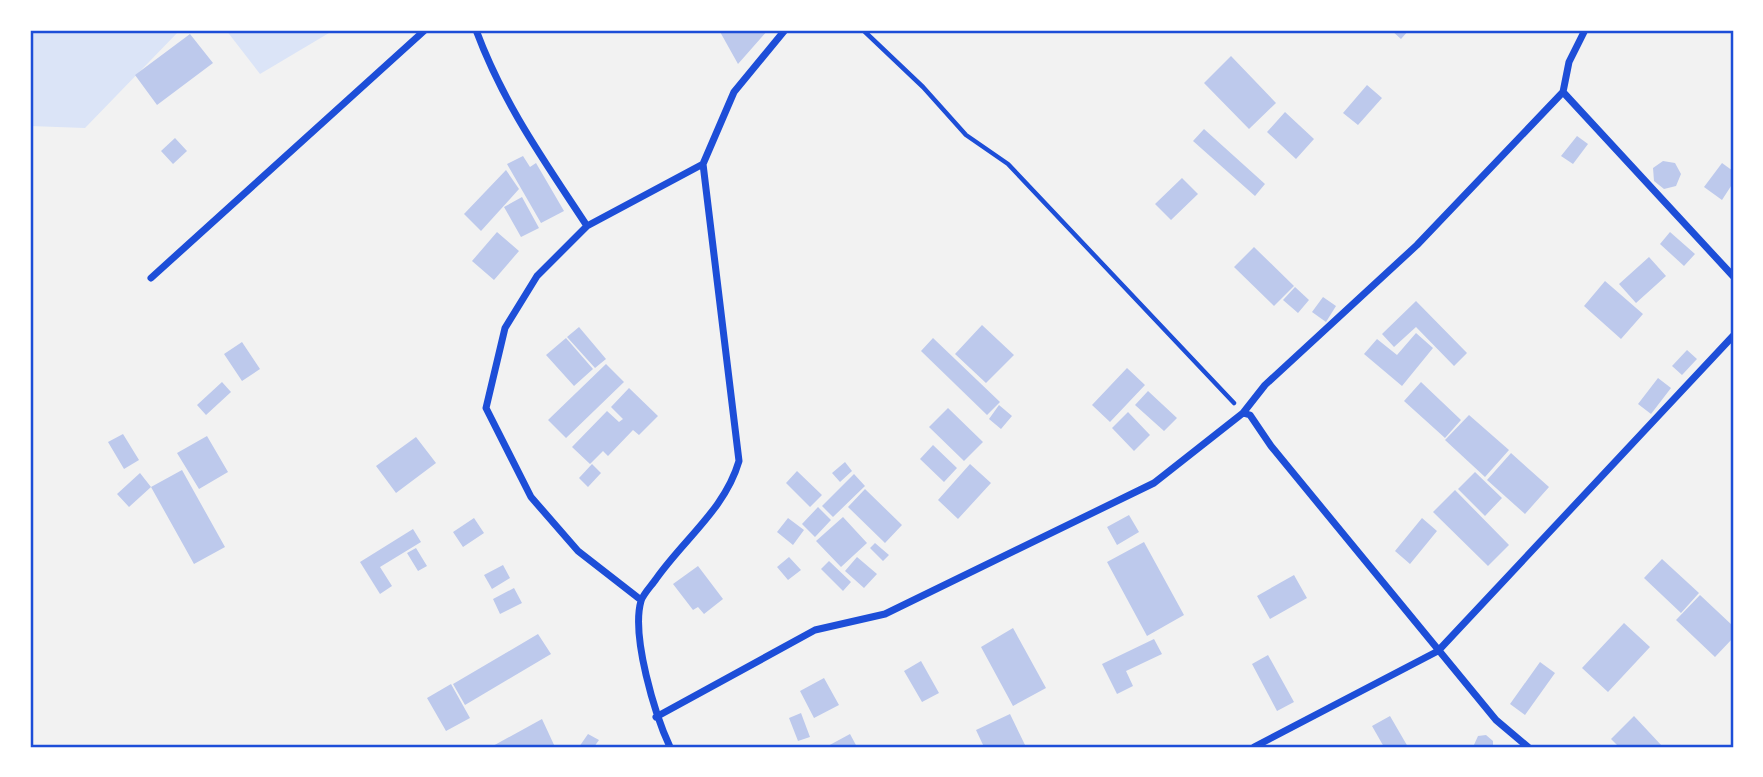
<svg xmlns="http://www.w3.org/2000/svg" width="1763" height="777" font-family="Figtree,sans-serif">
  <rect width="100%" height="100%" fill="#f2f2f2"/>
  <path fill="#dbe4f7" d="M30,30H180L85,128L30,126Z
    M226,30H334L260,74Z"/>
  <path fill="#bdc9ec" d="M719,30H768L738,64Z
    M1391,30H1409L1401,39Z
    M190,34L213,63L157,105L135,75Z
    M1231,56L1276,103L1249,129L1204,83Z
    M1367,85L1382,98L1358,125L1343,113Z
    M1285,112L1314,139L1296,159L1267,132Z
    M1204,129L1265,184L1255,196L1193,141Z
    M1577,136L1588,144L1573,164L1561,156Z
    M175,138L187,151L173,164L161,151Z
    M523,156L530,167L536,163L564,211L541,223L507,164Z
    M1663,161L1675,163L1681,174L1676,186L1664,189L1654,181L1653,168Z
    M1722,163L1733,171V183L1722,200L1704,187Z
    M506,170L519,189L481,231L464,214Z
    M1182,178L1198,194L1171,220L1155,204Z
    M522,197L539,228L521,237L504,207Z
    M497,232L519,251L494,280L472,261Z
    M1670,232L1695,254L1684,266L1660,244Z
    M1254,247L1294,286L1274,306L1234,267Z
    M1649,257L1666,276L1636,303L1619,284Z
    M1605,281L1643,314L1621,339L1584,306Z
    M1295,287L1309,300L1298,313L1283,300Z
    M1323,297L1336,306L1326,322L1312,312Z
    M1416,301L1467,353L1454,366L1416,327L1394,347L1382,334Z
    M982,325L1014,355L986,383L955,354Z
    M579,327L606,359L595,368L567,337Z
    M1416,333L1433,348L1402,386L1364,354L1377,339L1397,355Z
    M566,338L593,369L574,386L546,355Z
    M933,338L1000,402L987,415L921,351Z
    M242,342L260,369L242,381L224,354Z
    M1687,350L1697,359L1682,375L1672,366Z
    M606,364L624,382L566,438L548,420Z
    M1127,368L1145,385L1110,422L1092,405Z
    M1658,378L1671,388L1651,414L1638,404Z
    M222,382L231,392L206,415L197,405Z
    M1421,382L1461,420L1445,438L1404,401Z
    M629,388L658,416L639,435L633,430L608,456L603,451L590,464L572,447L607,411L619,422L623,419L611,407Z
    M1148,391L1177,418L1164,431L1135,405Z
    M999,405L1012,416L1001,429L989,419Z
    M948,408L983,442L964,461L929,427Z
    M1128,412L1150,435L1134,451L1112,428Z
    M1469,415L1509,450L1485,477L1445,440Z
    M123,434L139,460L124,469L108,442Z
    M207,436L228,472L199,489L177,453Z
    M416,437L436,463L396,493L376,466Z
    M933,445L957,468L944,482L920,459Z
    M1511,453L1549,487L1525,514L1487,480Z
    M845,462L852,471L840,482L832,473Z
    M592,464L601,473L588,487L579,478Z
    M970,464L991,483L958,519L938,500Z
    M182,470L225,547L194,564L151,487L129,507L117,494L140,473L151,487Z
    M797,471L822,495L810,507L786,483Z
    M1475,472L1502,498L1485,516L1458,489Z
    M854,474L865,486L833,517L822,506Z
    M865,489L902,525L885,543L848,507Z
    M1455,490L1509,545L1488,566L1433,512Z
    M818,507L831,520L815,537L802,524Z
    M1129,515L1139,532L1117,545L1107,527Z
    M843,517L867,543L841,567L816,541Z
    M474,518L484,533L463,547L453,532Z
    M788,518L804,530L793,545L777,532Z
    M1422,518L1437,531L1410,564L1395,551Z
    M413,529L421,542L380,567L392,586L380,594L360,562Z
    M1144,542L1184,615L1147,636L1107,562Z
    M875,543L889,555L883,561L870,548Z
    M416,548L427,566L418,571L407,553Z
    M789,557L801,570L788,580L777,567Z
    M857,557L877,574L864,588L845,571Z
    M1662,559L1699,593L1681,613L1644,578Z
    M829,561L851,582L843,591L821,569Z
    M503,565L510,578L492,589L484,575Z
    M698,566L723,599L704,614L698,607L693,610L673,584Z
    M1294,575L1307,598L1270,619L1257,596Z
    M514,588L522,603L500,614L493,599Z
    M1700,595L1733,626V638L1715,657L1676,620Z
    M1624,623L1650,647L1608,692L1582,668Z
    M1013,628L1046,688L1013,706L981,647Z
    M538,634L551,654L465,705L453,684Z
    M1154,639L1162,654L1126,671L1133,686L1117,694L1102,664Z
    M1268,655L1294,702L1277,711L1252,664Z
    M921,661L939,693L922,702L904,671Z
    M1540,662L1555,673L1525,715L1510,704Z
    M824,678L839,705L814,718L800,691Z
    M451,684L470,718L446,731L427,698Z
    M801,713L810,737L798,741L789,718Z
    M1010,714L1026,747H984L976,730Z
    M1390,716L1408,747H1384L1372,726Z
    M1634,716L1662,746L1661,747H1619L1611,739Z
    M542,719L555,747H491Z
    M588,734L599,740L594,747H579Z
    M850,734L857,747H826Z
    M1486,735L1493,741V747H1473L1478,736Z"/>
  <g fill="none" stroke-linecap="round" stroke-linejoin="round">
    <path stroke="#1d4ed8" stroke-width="4.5" d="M863,30L923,87L966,135L1008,164L1234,403"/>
    <path stroke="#1d4ed8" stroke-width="7" d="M476,30C504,105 543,159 587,226L703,164
      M1563,92L1733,276
      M587,226L537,276L505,328L486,408L531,497L578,551L641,600
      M151,278L425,30
      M656,717L815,630L885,614L1154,483L1243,413
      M670,747C655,715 631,636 641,601C643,594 652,585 656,579C685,538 725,509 739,461L703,164L734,92L785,30
      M1254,747L1438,651L1733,336
      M1528,747L1496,720L1271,446L1250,415L1243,413L1265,385L1417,245L1563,92L1569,62L1585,30"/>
  </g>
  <rect width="1763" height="777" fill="none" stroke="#ffffff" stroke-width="63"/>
  <rect x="32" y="32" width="1700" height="714" fill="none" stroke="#1d4ed8" stroke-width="2.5"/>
</svg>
